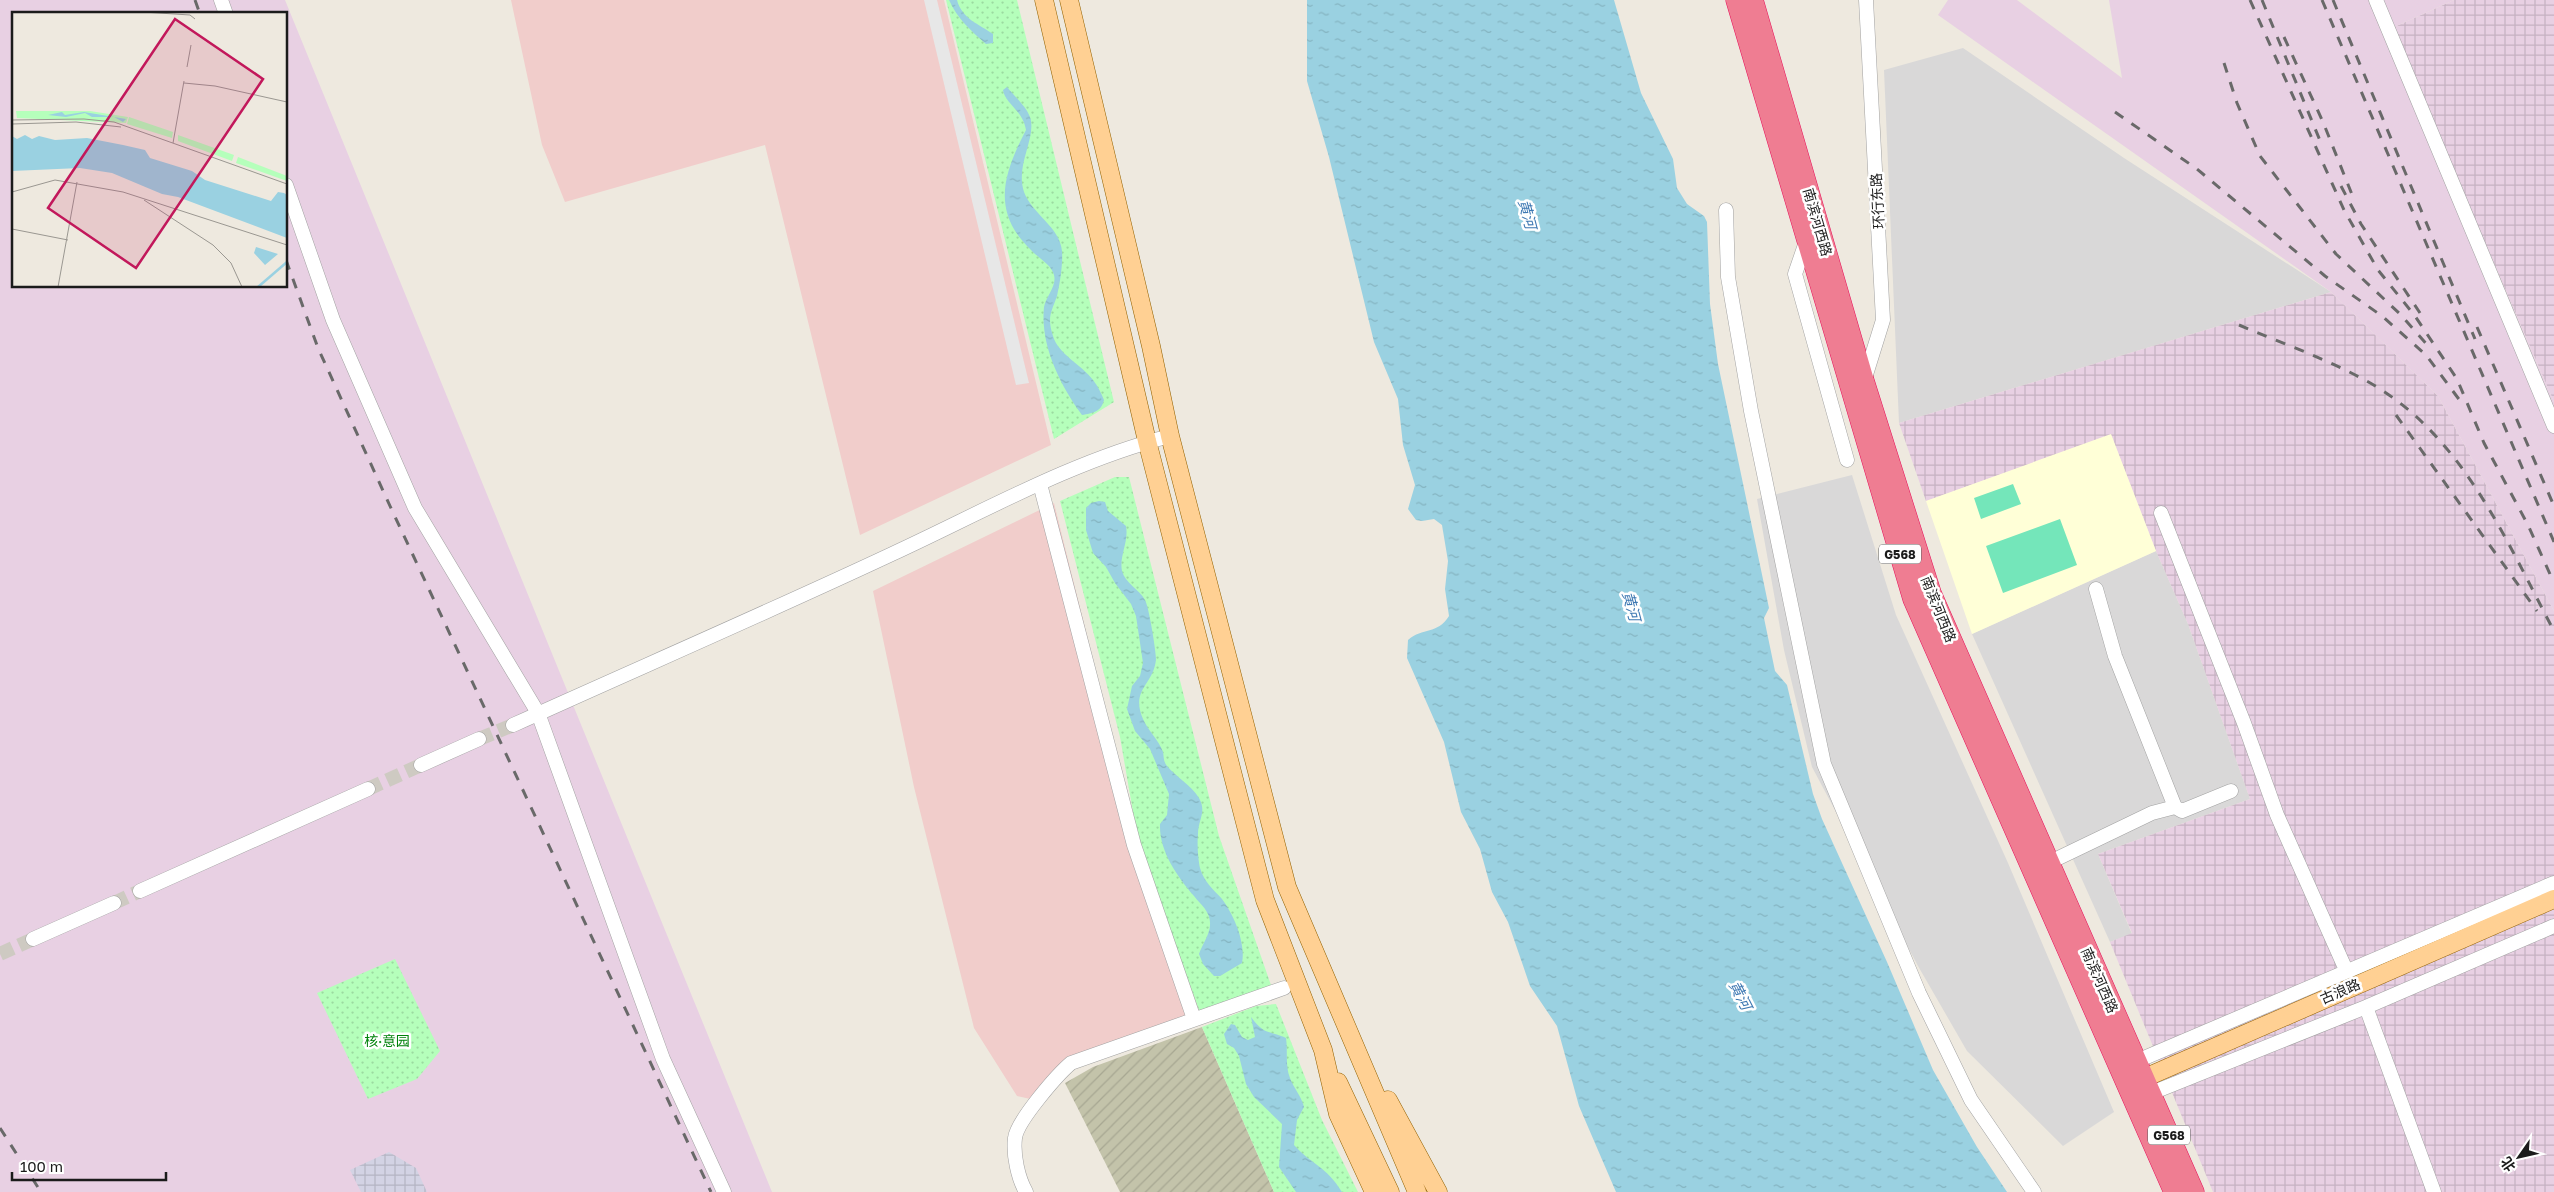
<svg xmlns="http://www.w3.org/2000/svg" width="2554" height="1192" font-family="'Golos Text','Noto Sans SC',sans-serif">
  <defs>
    <pattern id="industrial-grid" width="8" height="8" patternUnits="userSpaceOnUse" patternTransform="scale(1.25)"><rect width="8" height="8" fill="#e8d0e3"/><path d="M0 4h8M4 0v8" fill="none" stroke="#c6b2c2"/></pattern>
    <pattern id="construction-furrows" width="10" height="10" patternUnits="userSpaceOnUse" patternTransform="scale(1.25)"><rect width="10" height="10" fill="#c3c3aa"/><path d="M-1 1l2-2M0 10L10 0M9 11l2-2" fill="none" stroke="#a7a792"/></pattern>
    <pattern id="park-dots" width="8" height="8" patternUnits="userSpaceOnUse" patternTransform="scale(1.25)"><rect width="8" height="8" fill="#b5ffbb"/><path d="M2 2h.1M6 6h.1" fill="none" stroke="#9bdaa0" stroke-width="1.8" stroke-linecap="round"/></pattern>
    <pattern id="plaza-grid" width="8" height="8" patternUnits="userSpaceOnUse" patternTransform="scale(1.25)"><rect width="8" height="8" fill="#d3d3e4"/><path d="M0 4h8M4 0v8" fill="none" stroke="#b5b5c3"/></pattern>
    <pattern id="water-ripples" width="26" height="14" patternUnits="userSpaceOnUse" patternTransform="scale(1.25)"><rect width="26" height="14" fill="#9ad1e1"/><path d="M2 4q2-2 4 0t4 0M15 11q2-2 4 0t4 0" fill="none" stroke="#84b3c0"/></pattern>
  </defs>
  <rect width="100%" height="100%" fill="#eee9df"/>
  <path fill="#d9d8d8" d="M1963,48L2124,158L2331,292L1899,423L1884,70Z
    M1852,475L1896,615L2008,863L2114,1112L2063,1146L1967,1051L1918,966L1812,767L1784,650L1757,499Z
    M2156,551L2188,624L2250,799L2098,854L2132,934L2110,942L1972,634Z"/>
  <path fill="#f1cdcb" d="M511,0H944L1051,445L860,535L765,145L565,202L542,145Z
    M1054,503L1138,841L1200,1013L1067,1058L1035,1100L1017,1096L974,1028L914,787L873,591Z"/>
  <path fill="url(#industrial-grid)" d="M2454,0H2554V402L2392,28Z
    M2331,292L2438,396L2554,611V1192H2213L2110,942L2132,933L2098,854L2250,799L2188,624L2156,551L2111,435L1926,501L1899,423Z"/>
  <path fill="#ffffd7" d="M2111,434L2156,551L1972,634L1926,501Z"/>
  <path fill="#e8d0e3" fill-rule="evenodd" d="M0,0H285L772,1192H0ZM14,14H286V286H14Z
    M1948,0H2017L2122,78L2109,0H2454L2392,28L2554,402V611L2438,396L2331,292L1938,15Z"/>
  <path fill="url(#construction-furrows)" d="M1202,1027L1274,1192H1120L1065,1083L1093,1067Z"/>
  <path fill="url(#park-dots)" d="M946,0H1017L1114,402L1054,439Z
    M1115,477H1129L1219,836L1272,988L1200,1013L1138,841L1120,737L1060,501Z
    M395,959L440,1051L417,1079L368,1099L317,993Z
    M1276,1004L1322,1120L1358,1192H1274L1202,1027L1256,1006Z"/>
  <path fill="#74e6ba" d="M2013,484L2021,504L1981,519L1974,498Z
    M2060,519L2077,565L2003,593L1986,546Z"/>
  <path fill="#e7e7e7" d="M924,0H937L1029,383L1016,385Z"/>
  <path fill="url(#plaza-grid)" d="M389,1152L416,1168L427,1192H361L350,1170Z"/>
  <path fill="url(#water-ripples)" d="M949,0H957C962,19 979,24 993,34V43L986,44C971,31 957,18 949,0Z
    M1307,0H1614L1641,93L1673,159L1677,188L1687,204L1704,216L1707,222L1710,304L1718,364L1769,608L1764,618L1775,671L1787,685L1813,794L1822,819L1887,962L1933,1070L1977,1147L2007,1192H1616L1579,1106L1557,1026L1530,986L1508,922L1492,892L1480,849L1461,812L1444,742L1407,658L1408,640C1423,627 1437,635 1449,616L1445,589L1448,561L1442,525L1434,519L1422,521L1416,520L1408,509L1415,485L1403,445L1398,399L1374,342L1329,157L1307,81Z
    M1007,87C1014,96 1026,106 1030,117C1037,138 1015,164 1024,192C1032,214 1060,227 1062,251C1063,264 1060,283 1057,296C1051,313 1047,317 1053,336C1058,354 1082,365 1093,380C1098,386 1101,393 1104,400C1101,412 1093,413 1082,415C1060,385 1040,345 1044,307C1046,296 1057,286 1054,275C1052,265 1037,257 1031,250C991,212 1003,174 1026,130C1023,110 1005,104 1003,90Z
    M1099,501L1105,502L1108,511L1126,526C1129,542 1119,556 1122,571C1125,583 1139,589 1145,600C1149,607 1156,651 1156,659C1154,685 1130,689 1143,719C1148,731 1159,740 1163,752C1164,757 1163,761 1167,766C1176,777 1191,785 1199,798C1207,812 1198,820 1198,834C1197,844 1198,859 1200,868C1204,882 1213,889 1222,899C1234,915 1246,943 1242,963L1220,976H1214L1203,964L1199,954C1202,945 1210,934 1210,925C1211,912 1201,905 1194,896C1177,876 1159,851 1160,824L1167,815L1169,794L1150,749L1135,731L1127,709L1132,686L1140,676L1143,663L1136,616L1131,604L1115,583L1106,567L1093,553L1086,530V508L1091,503Z
    M1251,1017C1265,1036 1269,1030 1286,1038C1288,1051 1285,1066 1290,1078C1294,1089 1301,1095 1304,1107L1297,1120L1294,1145C1312,1165 1326,1166 1342,1192H1296L1279,1167L1282,1124L1254,1097L1246,1084L1239,1056L1234,1048L1227,1044L1224,1034L1231,1024L1235,1025L1242,1037L1248,1040L1255,1037Z"/>
  <g fill="none" stroke-linecap="round" stroke-linejoin="round">
    <path stroke="#cecac2" stroke-width="14" stroke-dasharray="14 7" stroke-linecap="butt" d="M479,739L513,725
      M368,789L421,765
      M114,903L140,891
      M0,954L33,939"/>
    <g stroke="#a2a2a2" stroke-width="15">
      <path id="minor" d="M221,0L226,14
        M2376,0L2554,426
        M286,185L333,320L415,508L538,713L663,1059L724,1192
        M1726,210L1728,277L1751,411L1824,764L1919,993L1971,1100L2034,1192
        M1807,239L1795,274L1847,460
        M1864,381L1883,320L1866,0
        M1040,484L1134,845L1194,1019
        M2161,513L2244,723L2277,815L2346,970
        M513,725C639,668 766,613 892,554C983,512 1072,461 1170,436
        M421,765L479,739
        M2175,807L2182,811L2231,791
        M2048,863L2152,813L2175,807L2115,656L2096,589
        M140,891L368,789
        M33,939L114,903
        M2366,1007L2434,1192
        M2130,1064L2554,883
        M2144,1096L2366,1007L2554,926
        M1026,1192C1018,1178 1013,1155 1015,1138C1017,1121 1057,1075 1071,1063L1284,988"/>
    </g>
    <g stroke="#926100" stroke-width="19">
      <path id="major" d="M1044,0L1147,441L1265,900L1323,1050L1338,1114L1374,1192
        M1069,0L1151,346L1170,436L1287,887L1417,1192
        M1338,1082L1390,1192
        M2133,1083L2554,899
        M1388,1100L1438,1192"/>
    </g>
    <g stroke="#e6125b" stroke-width="21">
      <path id="highway" d="M1736,0L1913,599L2174,1192
        M1753,0L1864,381L1931,593L2194,1192"/>
    </g>
    <use href="#minor" stroke="#fff" stroke-width="14"/>
    <use href="#major" stroke="#ffd093" stroke-width="18"/>
    <use href="#highway" stroke="#ef7d92" stroke-width="20"/>
    <path stroke="#696969" stroke-width="3" stroke-dasharray="10 10" stroke-linecap="butt" d="M195,0L200,14
      M2250,0L2344,210L2378,270L2415,316L2457,379L2484,443L2528,525L2554,583
      M2262,0L2321,143
      M2322,0L2554,542
      M2333,0L2475,339
      M2284,37L2323,122L2353,197
      M2224,63L2237,103L2260,156L2336,254L2400,314L2429,347
      M2115,112L2197,169L2325,276L2382,316L2426,355L2464,406
      M2341,186L2361,224L2420,313
      M286,260L318,348L390,506L711,1192
      M2239,325C2279,342 2322,357 2361,378C2461,430 2504,537 2554,631
      M2477,327L2554,506
      M2396,415L2537,611
      M0,1128L41,1192"/>
  </g>
  <g text-anchor="middle" dominant-baseline="central" stroke-width="5" stroke-linejoin="round" paint-order="stroke">
    <g fill="#fff" stroke="#5f5f5f" stroke-width="1">
      <rect x="1879" y="544.5" width="42" height="19" rx="4"/>
      <rect x="2148" y="1125.5" width="42" height="19" rx="4"/>
    </g>
    <g font-size="12" font-weight="bold" fill="#1b1b1b">
      <text x="1900" y="554">G568</text>
      <text x="2169" y="1135">G568</text>
    </g>
    <g font-size="14" fill="#1b1b1b" stroke="#fff">
      <text transform="translate(1877 201) rotate(-93)">环行东路</text>
      <text transform="translate(1818 222) rotate(74)">南滨河西路</text>
      <text transform="translate(1939 609) rotate(68)">南滨河西路</text>
      <text transform="translate(2100 980) rotate(66)">南滨河西路</text>
      <text transform="translate(2340 991) rotate(-23)">古浪路</text>
    </g>
    <g font-size="14" fill="#00820b" stroke="#fff">
      <text x="387" y="1040">核·意园</text>
    </g>
    <g font-size="15" font-style="italic" fill="#3f79b3" stroke="#fff">
      <text transform="translate(1528 214) rotate(75)">黄河</text>
      <text transform="translate(1632 606) rotate(75)">黄河</text>
      <text transform="translate(1741 995) rotate(63)">黄河</text>
    </g>
  </g>
  <g transform="translate(12 12)">
    <rect width="275" height="275" fill="#eee9df"/>
    <path d="M4,99H78L116,105L114,111L5,106ZM117,105L161,120L160,126L115,112ZM166,123L222,143L220,149L166,129ZM226,145L275,164V169L224,151Z" fill="#b5ffbb"/>
    <path d="M50,100L53,103L72,100L114,107L111,110L102,105H80L73,101L54,105L36,103ZM13,123L20,127L27,124L43,128L75,126L111,133L133,138L138,146L180,159L193,168L259,189L266,180L272,181L275,183V226L166,185L150,182L100,161L68,156L0,159V124L5,127ZM244,235L266,242L253,253L242,241Z" fill="#9ad1e1"/>
    <path fill="none" stroke="#9ad1e1" stroke-width="2.5" d="M246,275L275,250"/>
    <path fill="none" stroke="#9a9791" stroke-width="1" d="M131,0L178,3L183,7M175,55L179,33M172,71L203,74L275,90M0,108L72,107L102,110L275,172M0,112L64,110L109,115M161,131L172,69M0,180L43,168L111,180L275,233M132,188L201,233L219,251L230,275M0,217L56,228M46,275L65,170"/>
    <path fill="#c2185b" fill-opacity="0.15" stroke="#c2185b" stroke-width="2.5" d="M163,7L251,67L124,256L36,196Z"/>
    <rect width="275" height="275" fill="none" stroke="#1b1b1b" stroke-width="2.5"/>
  </g>
  <g transform="translate(2519 1157) rotate(236)" stroke="#ffffff" stroke-width="4" paint-order="stroke">
  <path d="M0-4L9 19L0 12L-9 19Z" fill="#1b1b1b"/>
  <text y="-8" font-size="14" font-weight="bold" text-anchor="middle" fill="#1b1b1b">北</text>
  </g>
  <path d="M12 1172v8h154v-8" fill="none" stroke="#1b1b1b" stroke-width="2.5"/>
  <text x="20" y="1172" font-size="15" fill="#1b1b1b" stroke="#ffffff" stroke-width="4" paint-order="stroke">100 m</text>
</svg>
